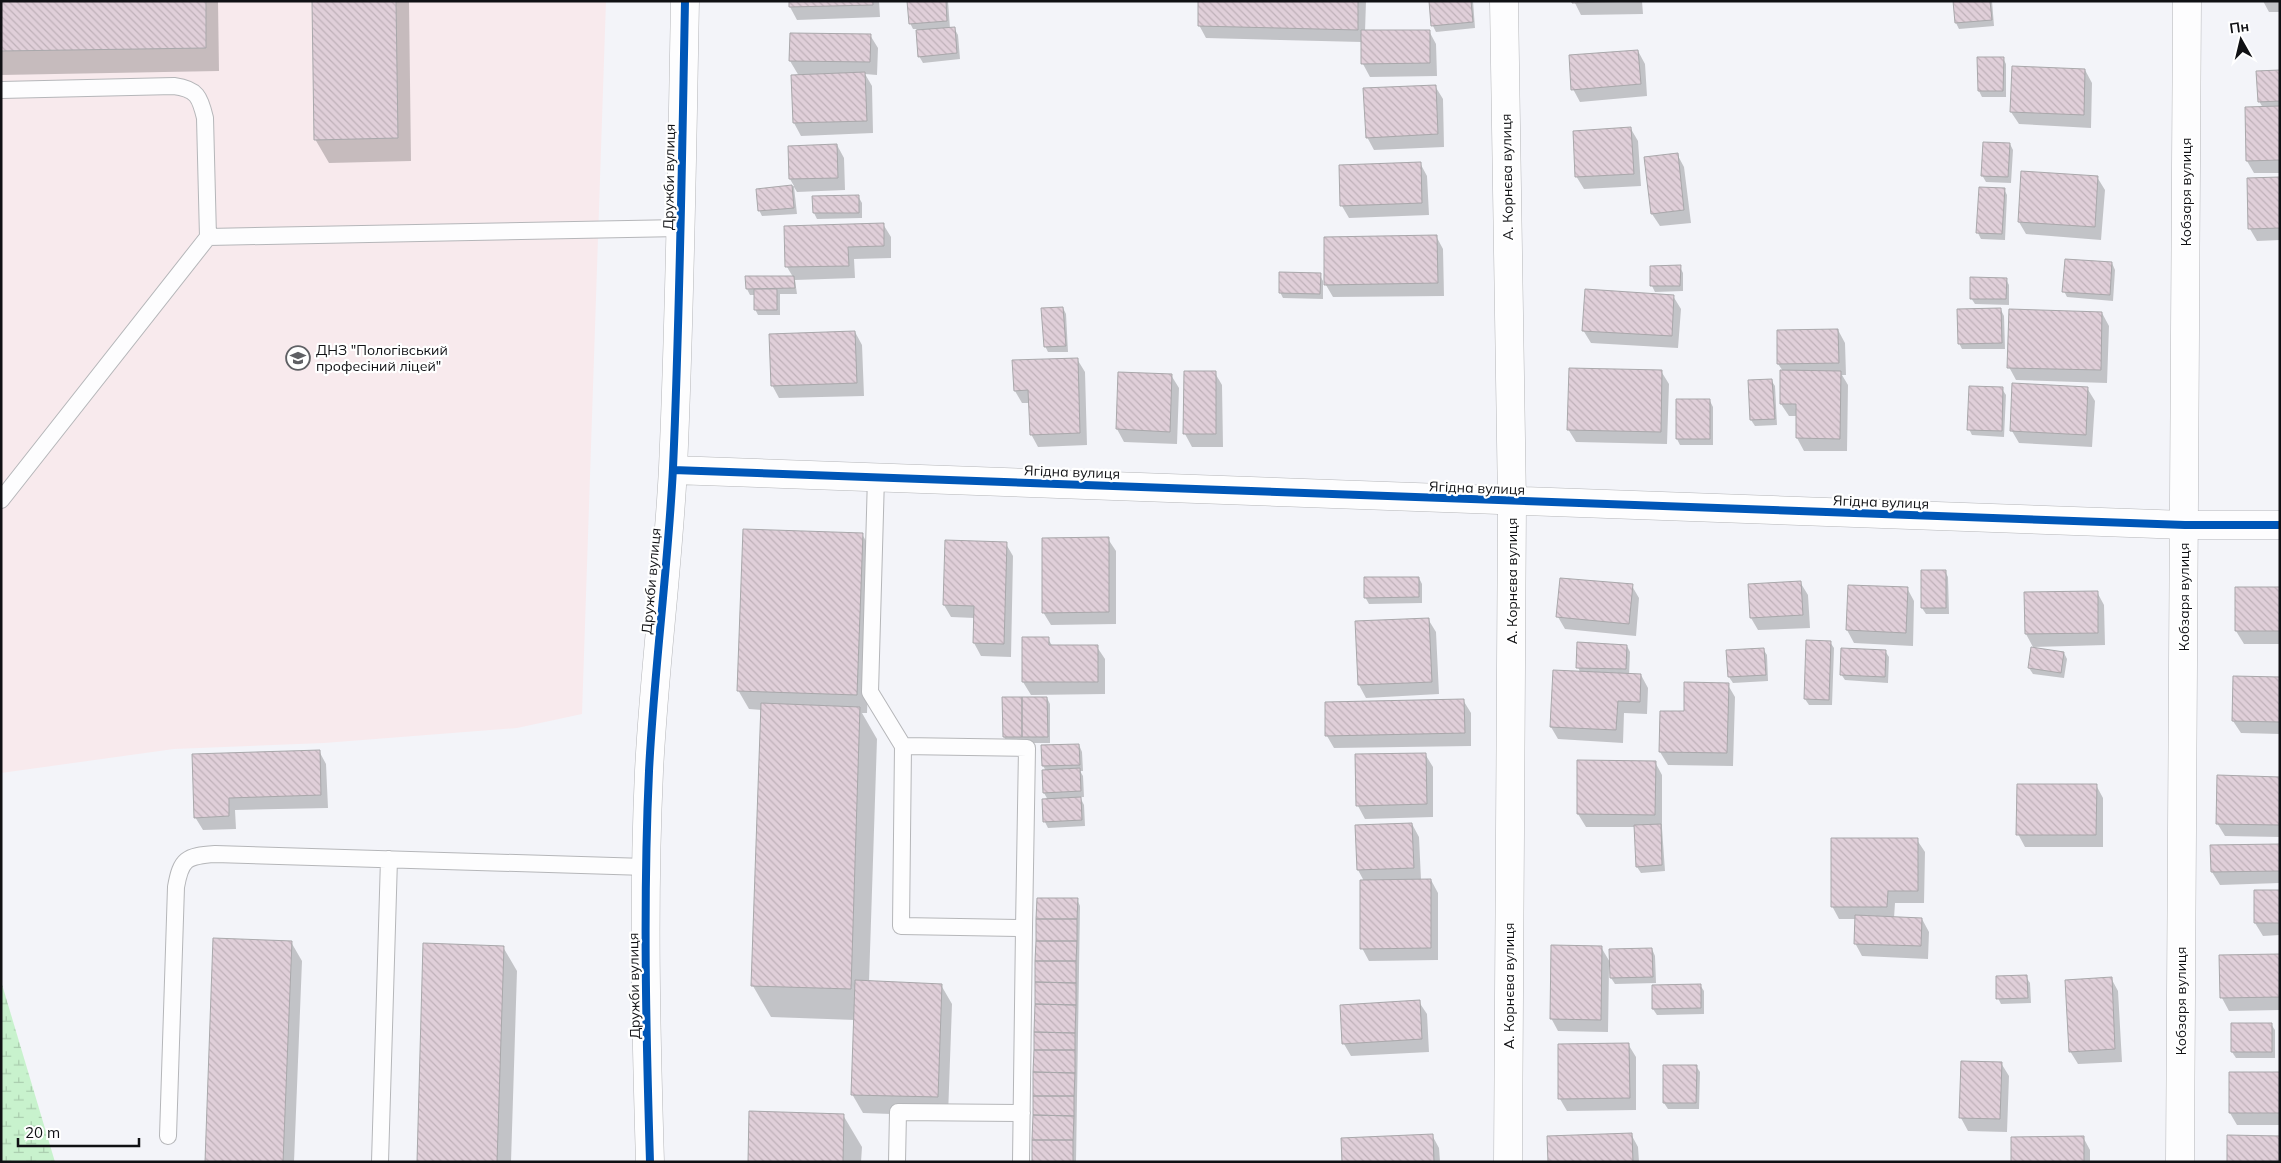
<svg xmlns="http://www.w3.org/2000/svg" width="2281" height="1163" font-family="Mulish,sans-serif">
  <defs>
    <pattern id="wetland-marsh" width="20" height="14" patternUnits="userSpaceOnUse" patternTransform="scale(1.25)"><rect width="20" height="14" fill="#c8f2cd"/><path d="M1 5h8M5 5V1M11 12h8M15 12V8" fill="none" stroke="#abceaf"/></pattern>
    <pattern id="building-back-hatch" width="6" height="6" patternUnits="userSpaceOnUse" patternTransform="scale(1.25)"><rect width="6" height="6" fill="#e0cfd9"/><path d="M-1 5l2 2M0 0l6 6M5-1l2 2" fill="none" stroke="#bfb1b9"/></pattern>
  </defs>
  <rect width="100%" height="100%" fill="#f3f4f9"/>
  <path fill="#f8eaed" d="M1,1H606L582,714L517,728L324,743L174,749L1,773Z"/>
  <path fill="url(#wetland-marsh)" d="M1,981L55,1162H1Z"/>
  <path fill="#0003" d="M1,1H218L219,71L1,75Z
    M313,1H409L411,161L329,163L315,139Z
    M790,1H879L880,17L797,20L790,7Z
    M908,1H948L950,29L954,28L958,35L960,59L923,63L919,56L917,29H913L910,23Z
    M1199,1H1366L1365,32L1429,31L1436,44L1437,76L1370,77L1363,64L1362,42L1206,38L1199,25Z
    M1430,1H1473L1475,28L1436,32L1433,26Z
    M1574,1H1642L1643,14L1581,15Z
    M1954,1H1992L1994,26L1959,29L1956,23Z
    M2263,1H2280V12H2269Z
    M791,34L870,35L878,48L877,75L865,74L872,86L873,133L801,136L794,123L799,76L790,61Z
    M1638,51L1645,64L1647,96L1580,102L1573,89Z
    M1979,58H2003L2006,64V97H1982L1979,91Z
    M2085,70L2092,83L2091,128L2019,124L2011,112Z
    M2280,72V173H2254L2247,161L2263,108L2259,101Z
    M1435,86L1443,99L1444,147L1374,150L1367,137Z
    M1631,129L1638,141L1641,186L1584,189L1576,176Z
    M2010,144L2013,150L2011,183L1986,182L1982,175Z
    M837,145L844,158L845,190L797,192L794,187L797,214L762,216L759,210L757,190L794,186L790,179L789,147Z
    M1677,154L1684,167L1691,223L1660,226L1652,214Z
    M1420,163L1427,176L1429,215L1349,218L1342,206Z
    M2097,177L2105,190L2101,240L2026,234L2019,222Z
    M2280,179V240L2257,241L2250,229Z
    M2004,189L2007,195L2005,240L1981,239L1978,233Z
    M858,196L862,203V218L817,219L814,213Z
    M883,224L891,237V258L854,259L855,278L795,280L797,294H780V315H758L755,309V295H750L747,289L793,277L787,267Z
    M1436,236L1443,249L1444,296L1333,297L1326,285Z
    M2112,263L2115,270L2113,301L2067,297L2064,291Z
    M1680,267L1683,273V291L1655,292L1652,286Z
    M1320,275L1323,281V299L1283,298L1280,292Z
    M2006,279L2009,285V305L1975,304L1971,298Z
    M1673,296L1681,309L1678,348L1591,343L1583,330Z
    M1063,308L1066,314L1068,352H1048L1045,346Z
    M2001,310L2004,316L2005,349H1962L1959,343Z
    M2102,313L2109,326L2107,383L2016,380L2009,367Z
    M1838,330L1845,343L1846,375H1842L1848,385L1847,451H1804L1797,438V416H1789L1781,404L1783,371L1778,364Z
    M855,332L862,345L864,396L779,398L772,385Z
    M1077,359L1085,372L1087,445L1038,447L1031,434L1030,403H1022L1015,391Z
    M1661,371L1669,384L1667,444L1576,442L1568,429Z
    M1215,373L1222,385L1223,447H1192L1185,434Z
    M1119,374L1171,375L1179,388L1177,444L1124,442L1117,429Z
    M1771,380L1775,386L1777,425L1755,426L1751,420Z
    M2087,388L2095,401L2092,447L2019,443L2012,431Z
    M2002,389L2006,395L2004,437L1972,435L1969,429Z
    M1677,401H1710L1713,407V445H1680L1677,439Z
    M862,534L873,553L867,713H862L877,739L869,982L941,985L952,1004L948,1116L863,1113L852,1094L855,1020L771,1017L753,986L762,710L749,709L738,690Z
    M1108,539L1116,551V624L1051,625L1043,612Z
    M1006,544L1013,556L1011,657L981,656L974,643L975,618L951,617L944,605Z
    M1945,571L1948,577L1949,614H1926L1922,608Z
    M1419,578L1422,584V603L1369,604L1365,597Z
    M1800,582L1808,595L1810,628L1758,630L1751,618Z
    M1632,586L1639,598L1636,636L1565,629L1558,617Z
    M1907,588L1914,601L1913,646L1854,643L1847,630Z
    M2280,588V644H2244L2236,631Z
    M2097,592L2104,605L2105,645L2033,647L2026,634L2025,593Z
    M1428,619L1436,632L1439,694L1366,698L1359,685L1356,623Z
    M1023,638L1048,639L1053,647H1097L1105,659V694L1031,695L1023,682Z
    M1830,642L1834,648L1832,705H1809L1805,699Z
    M1627,646L1630,652L1629,675H1641L1648,688L1647,714L1624,713L1623,743L1558,739L1551,727L1580,672L1578,667Z
    M1763,649L1767,655L1768,681L1733,683L1729,677L1728,651Z
    M1885,651L1889,657L1888,683L1845,680L1841,674Z
    M2064,653L2067,659L2064,678L2033,674L2029,668Z
    M2280,678V734L2241,733L2233,721Z
    M1728,685L1735,697L1733,766L1668,765L1660,752L1685,713Z
    M1047,698L1050,704V743H1007L1004,737Z
    M1463,700L1471,713V746L1334,748L1327,736Z
    M1079,745L1082,752L1083,771H1080L1083,776L1084,797H1080L1084,805L1085,826L1048,828L1045,822L1044,800H1048L1044,793L1043,771H1046L1043,766L1042,747Z
    M319,751L326,764L328,808L235,810L236,829L203,830L195,817L194,756Z
    M1425,754L1433,767V817L1365,819L1358,806Z
    M1579,761L1655,762L1662,775V828L1665,871L1641,873L1637,867L1636,827H1586L1578,814Z
    M2280,778V837L2225,836L2217,823Z
    M2096,785L2103,798V847H2025L2018,834Z
    M1412,824L1419,837L1421,880H1431L1438,893V960L1369,961L1362,948L1364,881L1358,870L1356,827Z
    M1917,840L1925,852L1924,903H1895L1894,918L1922,919L1929,932L1928,959L1862,956L1855,943L1856,919H1839L1832,906Z
    M2280,845V883L2220,885L2212,872V847Z
    M2280,891V935L2263,936L2255,923Z
    M1077,899L1080,906L1076,1162H1033Z
    M291,942L302,961L294,1162H206Z
    M503,947L517,971L511,1162H418Z
    M1601,947L1611,964L1652,949L1655,956L1656,983L1615,984L1611,978V967H1609L1608,1032L1558,1031L1551,1018Z
    M2280,955V1010L2229,1011L2222,998L2221,956Z
    M2026,977L2030,983L2031,1003L2001,1004L1998,998Z
    M2111,978L2118,991L2122,1062L2078,1064L2070,1051Z
    M1700,985L1704,991V1014L1657,1015L1653,1009Z
    M1419,1002L1427,1014L1429,1052L1351,1056L1344,1044Z
    M2271,1024L2275,1030V1058H2236L2232,1052Z
    M1628,1044L1636,1057V1110L1567,1111L1560,1099Z
    M1962,1062L2001,1063L2009,1076L2007,1132L1968,1131L1961,1118Z
    M1696,1066L1700,1072L1699,1109H1668L1664,1103Z
    M2280,1074V1125H2237L2230,1113Z
    M843,1115L862,1147L861,1162H749Z
    M1631,1134L1638,1147L1639,1162H1549Z
    M1432,1135L1439,1148L1440,1162H1343Z
    M2083,1137L2090,1150V1162H2012Z"/>
  <path fill="url(#building-back-hatch)" stroke="#a9a8ab" d="M1,1H206V48L1,51Z
    M312,1H396L398,138L314,140Z
    M789,1H873V5L789,7Z
    M907,1H946L947,21L909,24Z
    M1198,1H1358V30L1198,26Z
    M1429,1H1471L1473,22L1431,26Z
    M1572,1H1636L1572,3Z
    M1953,1H1990L1992,20L1955,23Z
    M955,27L957,53L918,57L916,30Z
    M1361,30H1430V63L1361,64Z
    M790,33L871,34L870,62L789,61Z
    M1638,50L1641,84L1571,90L1569,55Z
    M1977,57H2004L2003,91H1978Z
    M2012,66L2085,69L2084,115L2010,112Z
    M2280,70V101L2258,102L2256,71Z
    M865,72L867,121L793,123L791,75Z
    M1436,85L1438,134L1366,138L1363,88Z
    M2280,106V160L2246,161L2245,107Z
    M1631,127L1634,174L1575,177L1573,131Z
    M1983,142L2010,143L2008,177L1981,176Z
    M837,144L838,178L789,179L788,146Z
    M1678,153L1684,210L1651,214L1644,157Z
    M1421,162L1422,203L1340,206L1339,165Z
    M2021,171L2098,176L2095,227L2018,222Z
    M2280,177V228L2248,229L2247,178Z
    M792,185L794,208L758,211L756,189Z
    M1979,187L2005,188L2002,234L1976,233Z
    M859,195V213H813L812,196Z
    M884,223V246L848,247L849,266L785,267L784,226Z
    M1437,235L1438,283L1324,285V237Z
    M2065,259L2112,262L2110,295L2062,292Z
    M1681,265L1680,286H1650V266Z
    M1279,272L1321,273L1320,294L1279,293Z
    M745,276H794L795,288L746,289Z
    M1970,277L2007,278L2006,299H1970Z
    M754,289H777V310H754Z
    M1585,289L1674,295L1672,336L1582,331Z
    M1063,307L1066,346L1044,347L1041,308Z
    M2001,308L2002,343L1958,344L1957,309Z
    M2009,309L2102,312L2101,370L2007,368Z
    M1838,329L1839,363L1777,364V330Z
    M855,331L857,383L771,386L769,334Z
    M1078,358L1080,433L1030,435L1028,390L1014,391L1012,360Z
    M1569,368L1662,370L1661,432L1567,430Z
    M1780,370L1841,371L1840,439L1796,438V404H1780Z
    M1184,371H1216V434H1183Z
    M1118,372L1172,374L1170,432L1116,429Z
    M1772,379L1775,419L1750,420L1748,380Z
    M2012,383L2088,387L2086,435L2010,431Z
    M1969,386L2003,387L2002,431L1967,430Z
    M1676,399H1710V439H1676Z
    M743,529L863,533L857,695L737,691Z
    M1109,537V612L1042,613V538Z
    M945,540L1007,542L1004,644L973,643L974,606L943,605Z
    M1921,570H1946V608H1921Z
    M1364,577H1419V597L1364,598Z
    M1560,578L1633,584L1629,624L1556,617Z
    M1801,581L1803,615L1750,618L1748,584Z
    M1848,585L1908,587L1906,633L1846,630Z
    M2235,587H2280V631H2235Z
    M2098,591V633L2025,634L2024,592Z
    M1429,618L1432,682L1358,685L1355,621Z
    M1022,637H1049V645H1098V682H1022Z
    M1806,640L1831,641L1829,700L1804,699Z
    M1577,642L1627,645L1626,669L1576,668Z
    M2031,647L2064,652L2061,673L2028,668Z
    M1764,648L1766,675L1728,677L1726,650Z
    M1841,648L1886,650L1885,677L1840,675Z
    M1553,670L1641,674L1640,702L1618,701L1616,730L1550,727Z
    M2233,676L2280,677V722L2232,721Z
    M1684,682L1729,683L1727,753L1659,752L1660,711H1684Z
    M1002,697H1022V737H1003Z
    M1022,697H1047L1048,737H1022Z
    M1464,699L1465,733L1325,736V702Z
    M761,703L860,707L851,989L751,986Z
    M1079,744L1080,765L1042,766L1041,745Z
    M320,750L321,795L229,798V816L194,818L192,754Z
    M1426,753L1427,804L1356,806L1355,754Z
    M1577,760L1656,761L1655,815L1577,814Z
    M1080,768L1081,791L1043,793L1042,770Z
    M2217,775L2280,777V825L2216,824Z
    M2017,784H2097L2096,835H2016Z
    M1081,797L1082,820L1043,822L1042,799Z
    M1412,823L1414,868L1357,870L1355,825Z
    M1661,824L1662,865L1636,867L1634,825Z
    M1831,838H1918V891H1888L1887,907H1831Z
    M2280,844V871L2211,872L2210,845Z
    M1431,879V948L1360,949V880Z
    M2254,890H2280V923H2254Z
    M1037,898H1078L1077,919H1036Z
    M1855,915L1922,918L1921,946L1854,944Z
    M1036,919H1077V941H1036Z
    M213,938L292,941L283,1162H205Z
    M1036,941H1077L1076,961H1035Z
    M423,943L504,946L497,1162H417Z
    M1551,945L1602,946L1601,1020L1550,1019Z
    M1652,948L1653,977L1610,978L1609,949Z
    M2280,954V997L2220,998L2219,955Z
    M1035,961H1076V983L1035,982Z
    M2027,975L2028,998L1996,999V976Z
    M2112,977L2115,1049L2069,1052L2065,980Z
    M855,980L942,984L938,1097L851,1095Z
    M1035,982L1076,983V1005L1035,1004Z
    M1701,984V1008L1652,1009V985Z
    M1420,1000L1422,1039L1342,1044L1340,1005Z
    M1035,1004L1076,1005L1075,1033L1034,1032Z
    M2231,1023H2272V1052H2231Z
    M1034,1032L1075,1033V1050H1034Z
    M1629,1043L1630,1098L1558,1099V1044Z
    M1034,1050H1075V1073L1033,1072Z
    M1961,1061L2002,1062L2000,1119L1959,1118Z
    M1663,1065H1697L1696,1103H1663Z
    M1033,1072L1075,1073L1074,1096H1033Z
    M2229,1072H2280V1113H2229Z
    M1033,1096H1074V1116L1033,1115Z
    M749,1111L844,1114L843,1162H748Z
    M1033,1115L1074,1116L1073,1140H1032Z
    M1632,1133L1633,1162H1548L1547,1136Z
    M1433,1134L1434,1162H1342L1341,1138Z
    M2227,1135L2280,1136V1162H2227Z
    M2084,1136V1162H2011V1137Z
    M1032,1140H1073V1162H1032Z"/>
  <g fill="none" stroke-linecap="round" stroke-linejoin="round">
    <g stroke="#b5b6b9" stroke-width="18">
      <path id="lane" d="M1,90L174,86C197,89 200,97 205,118L208,237
        M876,477L870,692L903,746L901,926L1024,928L1027,748L903,746
        M1,500L208,237L681,228
        M168,1136L176,887C181,859 186,856 215,854L646,867
        M380,1162L389,859
        M897,1162L898,1112L1022,1113
        M1021,1162L1024,928"/>
    </g>
    <g stroke="#b5b6b9" stroke-width="29">
      <path id="street" d="M1504,1L1512,502L1508,1162
        M673,470L2185,525H2280
        M650,1162C646,1031 643,901 649,771C654,670 668,569 673,468C680,313 682,157 685,1
        M2180,1162L2187,1"/>
    </g>
    <use href="#lane" stroke="#fdfdfe" stroke-width="16"/>
    <use href="#street" stroke="#fdfdfe" stroke-width="28"/>
    <g stroke="#fff" stroke-width="11">
      <path id="cycleway" d="M673,470L2185,525H2280
        M650,1162C646,1031 643,901 649,771C654,670 668,569 673,468C680,313 682,157 685,1"/>
    </g>
    <use href="#cycleway" stroke="#0057b8" stroke-width="8"/>
  </g>
  <defs>
    <g id="university-ring" transform="scale(1.25)"><circle r="9.5" fill="#fff" stroke="#5f6064" stroke-width="1.5"/><path d="M0-5L7-2L0 1L-7-2ZM-4 1L0 2.5L4 1V4Q0 6-4 4Z" fill="#5f6064"/></g>
  </defs>
  <g fill-rule="evenodd">
    <use href="#university-ring" x="298" y="358"/>
  </g>
  <g text-anchor="middle" dominant-baseline="central" stroke-width="4.5" stroke-linejoin="round" paint-order="stroke">
    <g font-size="14" fill="#101114" stroke="#fff">
      <text transform="translate(669 177) rotate(-89)">Дружби вулиця</text>
      <text transform="translate(1507 177) rotate(-91)">А. Корнєва вулиця</text>
      <text transform="translate(2186 192) rotate(-90)">Кобзаря вулиця</text>
      <text transform="translate(1072 472) rotate(2)">Ягідна вулиця</text>
      <text transform="translate(1477 488) rotate(2)">Ягідна вулиця</text>
      <text transform="translate(1881 502) rotate(2)">Ягідна вулиця</text>
      <text transform="translate(651 581) rotate(-85)">Дружби вулиця</text>
      <text transform="translate(1512 581) rotate(-90)">А. Корнєва вулиця</text>
      <text transform="translate(2184 597) rotate(-90)">Кобзаря вулиця</text>
      <text transform="translate(634 986) rotate(-91)">Дружби вулиця</text>
      <text transform="translate(1509 986) rotate(-90)">А. Корнєва вулиця</text>
      <text transform="translate(2181 1001) rotate(-90)">Кобзаря вулиця</text>
    </g>
    <g font-size="14" fill="#101114" stroke="#fff" text-anchor="start">
      <text x="316" y="350">ДНЗ "Пологівський<tspan x="316" dy="16">професіний ліцей"</tspan></text>
    </g>
  </g>
  <rect width="2281" height="1163" fill="none" stroke="#101114" stroke-width="5"/>
  <g transform="translate(2241 40) rotate(352)" stroke="#ffffff" stroke-width="4" paint-order="stroke">
  <path d="M0-4L9 19L0 12L-9 19Z" fill="#101114"/>
  <text y="-8" font-size="14" font-weight="bold" text-anchor="middle" fill="#101114">Пн</text>
  </g>
  <path d="M18 1138v8h121v-8" fill="none" stroke="#101114" stroke-width="2.5"/>
  <text x="25" y="1138" font-size="15" fill="#101114" stroke="#ffffff" stroke-width="4" paint-order="stroke">20 m</text>
</svg>
